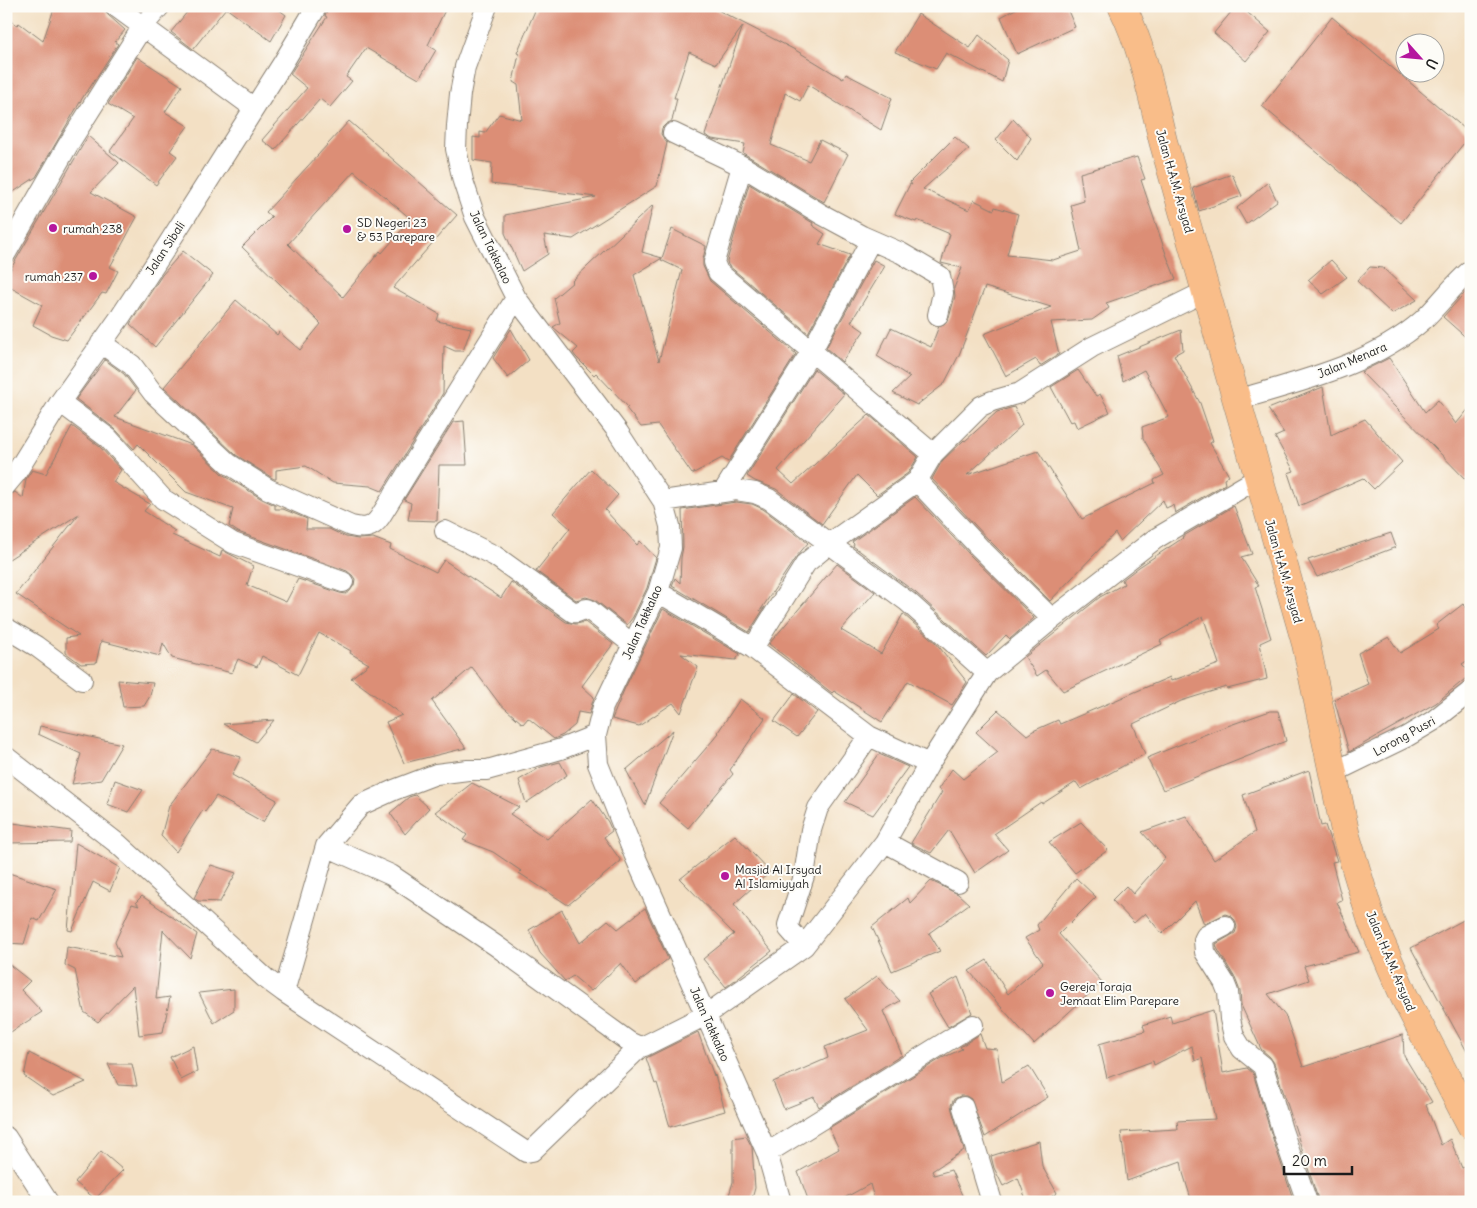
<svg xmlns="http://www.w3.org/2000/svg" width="1477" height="1208" font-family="Delius,sans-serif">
  <rect width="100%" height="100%" fill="#fdfcf7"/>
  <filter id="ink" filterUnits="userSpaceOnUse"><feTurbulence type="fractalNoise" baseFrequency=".02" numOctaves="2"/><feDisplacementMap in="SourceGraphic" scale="10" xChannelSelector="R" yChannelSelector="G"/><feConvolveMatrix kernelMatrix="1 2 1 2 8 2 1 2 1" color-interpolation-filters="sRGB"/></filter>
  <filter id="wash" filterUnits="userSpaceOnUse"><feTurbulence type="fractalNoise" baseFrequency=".0096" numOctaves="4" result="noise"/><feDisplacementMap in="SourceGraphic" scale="20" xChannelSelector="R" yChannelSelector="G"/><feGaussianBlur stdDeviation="1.12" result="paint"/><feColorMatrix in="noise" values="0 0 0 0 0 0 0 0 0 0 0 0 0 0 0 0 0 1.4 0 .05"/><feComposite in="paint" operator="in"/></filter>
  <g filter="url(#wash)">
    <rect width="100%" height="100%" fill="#f3e0c4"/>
    <g id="blocks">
      <path fill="#dc8e76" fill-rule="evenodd" d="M55,6H103L108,15L125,30L115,42L118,44L87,92H86L36,177L6,197V18L17,25L19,23L43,41Z
        M192,6H274L286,15L271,41L226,8L193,49L171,32Z
        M329,6H447L428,45L436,50L419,79L366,48L346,77L352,81L330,107L320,99L275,150L262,140L307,88L290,74L327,17L325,16Z
        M537,6H710L797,51L843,79L846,74L892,98L881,130L808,85L800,101L785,93L771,145L809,161L820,140L848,154L824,202L743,153L745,144L712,139L705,135L743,26L716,64L689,52L674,98H677L672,121L666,124L662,128L661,134L667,143L657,186L573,239L544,235L548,254L522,271L505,233V215L596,197L491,184L492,163L473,160V137L480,138V132L485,133L499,114L522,120L518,85L513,82L519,54L517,53Z
        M1021,6H1066L1075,27L1017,54L1001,17Z
        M1236,6H1240L1270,32L1246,61L1214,33Z
        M918,14L970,48L979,35L1008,60L1002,82L946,53L936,69L895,52Z
        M1332,17L1471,134L1401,223L1262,106Z
        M137,57L182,86L165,112L188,126L170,151L177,156L156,185L110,151L133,119L108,104Z
        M1013,119L1031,138L1017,161L996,140Z
        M349,121L457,215L393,288L439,314L437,321L471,328L463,351H455L444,346L443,393L382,491L370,486L333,483L306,466L276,470V479H274L236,455L164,387L236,300L277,335L279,332L300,350L321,324L242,247L272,217L266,212ZM354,171L411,219L382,253L380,251L343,297L288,244Z
        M88,136L119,163L91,192L137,217L110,267L118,271L106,294L102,293L67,340L51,335L33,325L42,305L6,285V277Z
        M955,137L969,149L923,189L969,210L974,200L994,210L995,207L1018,214L1007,255L1053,260L1081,251L1071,205L1084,201L1080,173L1137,157L1145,179L1141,180L1166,254L1176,279L1106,303L1109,308L1092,320L1051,322L1059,354L1040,366L1036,359L1006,376L984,334L1051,307L985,287L959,355L944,384L917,405L893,393L910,377L877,356L891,328L931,347L939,326L946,323L949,318L955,296L954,288L962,268L941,263L950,234L917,220L916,222L895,214L910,184L912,185L910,182Z
        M1232,174L1242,196L1199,211L1193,188Z
        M1268,182L1277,201L1246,224L1237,208Z
        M749,184L813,223L812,225L825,234L819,244L850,255L808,333L728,265L727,261Z
        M653,205L642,252L662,258L672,229L706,246L703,259V266L710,281L796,354L728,462L722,458L692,474L658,425L641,427L626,408L628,407L596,373L594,375L576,357L573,353L578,348L553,327L560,323L554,298L573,282L572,281ZM662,258L661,260L682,270L659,361L634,275Z
        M183,251L213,275L155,347L130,324L162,275Z
        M874,260L885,266L851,322L864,331L842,362L826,348Z
        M1331,260L1347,277L1323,294L1308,280Z
        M1370,267L1383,268L1417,300L1392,314L1357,281Z
        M1471,286V342L1443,317Z
        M511,329L529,360L508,378L493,358Z
        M1181,330L1183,350L1174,355L1200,403L1213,441L1210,443L1229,476L1224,479L1225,484L1175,513L1173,505L1166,508L1163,500L1120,541L1115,533L1050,601L988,539L932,479L942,461L964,440L965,441L997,412L1014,407L1022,425L967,475L1038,451L1082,519L1155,483L1154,480L1164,475L1143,438L1142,427L1169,417L1144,370L1123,381L1117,356Z
        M1389,358L1425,412L1438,400L1456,424L1471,406V485L1361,372Z
        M105,360L124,374L136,390L115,417L192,445L222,474L262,499L275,505V509H283L307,519L306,529H329L346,537L358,539L373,538L391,545L390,549L436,572L444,560L501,598L511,582L566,622L576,624L585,622L613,644L582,686L594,697L589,714L578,712L575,725L563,735L554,739L528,718L523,724L499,703L472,667L432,701L466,748L404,763L386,722L402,715L351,678L369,664L350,653L351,651L319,633L298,675L262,656L257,667L238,659L232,673L172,658L163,643L160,656L101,641L96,663L81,664L66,653V638L79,636L16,594L79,514L6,561V497L15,492L23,498L26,479L32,470L46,474L72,426L100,447L121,470L113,482L150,504L144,511L175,531L172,535L220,557L222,550L253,566L247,585L286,602L298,579L340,593L346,594L350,591L354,585L355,579L352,575L347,571L238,532L229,526L233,509L186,492L138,444L134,449L115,429L76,399Z
        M814,369L844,394L778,470L793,484L869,415L918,457L908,473L877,495L857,475L822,524L776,489L755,481L747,476Z
        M1078,370L1096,396L1100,394L1110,412L1077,428L1074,421L1070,422L1051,387Z
        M1323,387L1331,435L1365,419L1402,462L1374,489L1363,478L1299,506L1288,473L1294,471L1275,437L1284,433L1268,409Z
        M464,421L467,465H439L437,521L408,520L411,503L404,500L453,422Z
        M591,469L618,495L605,510L637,545L640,541L656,558L647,588L633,617L627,625L595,600L586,597L576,600L536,571L570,528L553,513Z
        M915,497L970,555L1034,618L1010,639L1006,635L986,656L916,593L853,546L854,544L852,542Z
        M736,502L752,504L763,509L808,543L796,557L760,611L765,607L749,632L672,586L675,578L680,583L681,558L683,547L682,510Z
        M1234,506L1252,554L1241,557L1259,586L1255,587L1271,638L1260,643L1267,679L1227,689L1226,687L1181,701L1133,724L1145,754L1081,789L1076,782L1042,804L1041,802L994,834L1008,850L975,873L949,830L931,853L911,843L942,792L938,789L952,769L963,779L998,752L976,732L998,710L1027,735L1033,731L1058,720L1060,724L1170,677L1171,681L1219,664L1203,616L1160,641L1162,644L1063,691L1046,670L1037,676L1025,657L1100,597L1124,584L1122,580L1139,567L1183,538L1182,537Z
        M1391,533L1396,547L1317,577L1308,560Z
        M837,564L875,592L841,630L881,654L903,614L936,643L967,682L952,705L908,681L882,722L834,691L832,693L769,644Z
        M1463,604L1471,613V658L1462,664L1471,674L1436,703L1349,752L1334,699L1368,684L1358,653L1389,637L1400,653L1439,629L1436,625Z
        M663,609L740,654L736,660L681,654L698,667L681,713L673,703L639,726L612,719L624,690Z
        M118,680L153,683L150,696L144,706L123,707Z
        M794,694L817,712L797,737L774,721Z
        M740,699L765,718L730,770L733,774L688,828L659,803L719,733L718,732Z
        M1270,711H1278L1286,741L1163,790L1147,758L1216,730Z
        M274,720L256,742L223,724Z
        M40,726L122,744L101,780L72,784L81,754L38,734Z
        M673,730L645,805L626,770Z
        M212,749L241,757L232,775L277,800L263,822L216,796L205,812L203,810L176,852L161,836L169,806Z
        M879,754L908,767L873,815L845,802Z
        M560,762L567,775L526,803L519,780L541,767Z
        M1309,770L1321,826L1325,825L1337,861L1332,862L1342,900L1337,902L1359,952L1304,966L1309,980L1268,994L1286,1017L1303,1067L1403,1035L1404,1056L1432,1102L1426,1105L1441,1145L1450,1139L1462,1168L1471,1165V1202H1319L1274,1063L1270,1057L1261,1049L1241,1005L1240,991L1235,978L1217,948L1216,944L1235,933L1237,927L1235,920L1231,916L1225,914L1204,924L1195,901L1162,934L1145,913L1134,923L1112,900L1126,886L1133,894L1165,858L1142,832L1186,816L1214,860L1255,832L1243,795Z
        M115,780L143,790L128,812L107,804Z
        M472,783L519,807L510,814L547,839L592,799L608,822L612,831L604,837L621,861L568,905L519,873L521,871L493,852L463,840L467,835L435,812Z
        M415,795L429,808L405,834L390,813L409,797Z
        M6,822L71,831L70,842L6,843Z
        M1081,822L1108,850L1075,873L1049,842Z
        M735,835L770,872L734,904L772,951L726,987L703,959L734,934L680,879Z
        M76,843L120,868L110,891L93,882L72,931L68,930Z
        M211,865L236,873L220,902L198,901L194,898Z
        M6,872L57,889L39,921L32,918L24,944L6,943Z
        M1076,878L1096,897L1059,934L1102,982L1034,1044L969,971L987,960L1008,994L1043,963L1025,938L1039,930L1037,925Z
        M931,881L958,894L969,904L929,933L940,951L892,971L872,927L908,898L910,903Z
        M142,896L197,934L190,958L163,930L156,999L170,997L163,1032L139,1035L133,986L98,1022L84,1012L75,970L65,965L67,947L121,957L115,942L132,904L139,906L136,902Z
        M645,908L668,959L636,984L621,963L591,991L573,976L565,981L540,953L529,930L562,910L580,943L608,920L618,929Z
        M1471,916V1059L1411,948Z
        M6,962L30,981L21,990L42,1012L6,1035Z
        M877,976L900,1001L883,1011L902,1055L819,1107L814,1097L784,1109L773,1082L828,1058L825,1047L868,1030L845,999Z
        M958,977L972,1013L948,1027L928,994Z
        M234,989V1010L214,1023L199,993Z
        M1213,1010L1223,1073L1247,1068L1253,1073L1271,1133L1294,1202H1192L1183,1173L1181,1161L1127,1181L1121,1132L1178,1129L1177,1121L1215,1119L1202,1058L1195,1061L1192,1046L1154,1065L1153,1061L1107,1078L1099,1044L1145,1031L1143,1025L1170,1016L1172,1023Z
        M698,1032L714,1076L715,1075L725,1111L670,1127L657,1083L655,1084L646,1058Z
        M980,1034L985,1048L997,1049L1002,1082L1029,1066L1048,1097L985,1137L971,1099L966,1096H960L954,1099L951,1105L952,1110L964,1150L932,1171L934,1175L951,1170L965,1202H875L870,1184L837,1202H809L798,1172L839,1149L829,1128L942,1058L962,1049L960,1047Z
        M193,1046L197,1072L181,1080L170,1057Z
        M29,1053L86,1082L53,1096L24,1076Z
        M108,1064H132L137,1086L118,1085Z
        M746,1136L752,1147L755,1188L751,1202H727L733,1182V1138Z
        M1039,1141L1042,1166L1057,1193L1043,1202H1027L1018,1178L1003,1186L994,1168L991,1156Z
        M101,1151L123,1170L95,1199L75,1182Z"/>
    </g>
  </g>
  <g filter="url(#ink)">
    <use href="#blocks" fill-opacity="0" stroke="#887e70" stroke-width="1"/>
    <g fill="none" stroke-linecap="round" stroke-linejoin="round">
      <g stroke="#887e70" stroke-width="22">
        <path id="street" d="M115,6L254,108
          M487,6L465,67L460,94L457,126L456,149L463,181L475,217L516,298L618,432L663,501L670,526L671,548L658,592L603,707L596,735L598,764L634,854L767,1153L781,1202
          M673,133L742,166L714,262L718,272L933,454
          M742,166L821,214L862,236L901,253L940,276L943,293L938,315
          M6,253L68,145L143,26L160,6
          M101,343L132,365L153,393L229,464L268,489L351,526C364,529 372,529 380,517L516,298
          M1237,400C1301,381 1372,365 1423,320C1440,304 1453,285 1471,270
          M60,402L108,438L163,499L233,543L343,582
          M917,481L979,547L1052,619
          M6,485L16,473L60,402L121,316L165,249L283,63L317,6
          M723,492L811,352L871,240
          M663,501L736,490L755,493L769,499L908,602L987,673
          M445,531L495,556L573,612C579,614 582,608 588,609L632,644
          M658,592L753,648L806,563L829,544L917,481L933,454L981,406L992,401L1020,393L1092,347L1206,291
          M6,628L36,646L82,680
          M753,648L869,736
          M6,757L118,844L265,978L284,992L326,846L361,805L394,790L436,774L468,770H487L561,749L596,735
          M1332,773L1406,737L1433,721L1471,691
          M885,842L958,882
          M326,846L391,875L495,945L629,1042L640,1047L644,1046L706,1015L804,946L885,842L929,764L987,673L1052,619L1155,539L1258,478
          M1225,926L1206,936L1204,940L1205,952L1224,982L1228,992L1230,1019L1234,1036L1242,1049L1263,1066L1282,1130L1307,1202
          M804,946L789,929L788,925L804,876L811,830L818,808L869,736L929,764
          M284,992L526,1152L532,1151L640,1047
          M963,1107L992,1202
          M6,1137L48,1202
          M767,1153L973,1025"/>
      </g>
      <g stroke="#887e70" stroke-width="29">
        <path id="highway" d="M1122,6C1143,48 1152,96 1163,141L1306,644L1346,836L1372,922L1404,996L1471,1125"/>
      </g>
      <use href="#street" stroke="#fff" stroke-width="20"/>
      <use href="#highway" stroke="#f9bd89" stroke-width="28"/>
    </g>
  </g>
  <g fill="#b5179e" stroke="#fdfcf7" stroke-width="2">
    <circle cx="53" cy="228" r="5"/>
    <circle cx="347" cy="229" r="5"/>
    <circle cx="93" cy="276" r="5"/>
    <circle cx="725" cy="876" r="5"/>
    <circle cx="1050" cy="993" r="5"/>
  </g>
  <g text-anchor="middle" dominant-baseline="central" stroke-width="4" stroke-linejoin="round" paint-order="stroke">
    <g font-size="12" fill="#1c1c1c" stroke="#fdfcf7">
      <text transform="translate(1175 181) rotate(74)">Jalan H.A.M. Arsyad</text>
      <text transform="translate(491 247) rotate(64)">Jalan Takkalao</text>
      <text transform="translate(165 248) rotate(-57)">Jalan Sibali</text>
      <text transform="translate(1352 360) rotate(-23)">Jalan Menara</text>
      <text transform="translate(1284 571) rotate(74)">Jalan H.A.M. Arsyad</text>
      <text transform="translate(642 622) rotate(-66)">Jalan Takkalao</text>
      <text transform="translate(1404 736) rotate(-29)">Lorong Pusri</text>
      <text transform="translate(1391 961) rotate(67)">Jalan H.A.M. Arsyad</text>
      <text transform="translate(710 1024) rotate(66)">Jalan Takkalao</text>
    </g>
    <g font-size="12" fill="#1c1c1c" stroke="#fdfcf7" text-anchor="start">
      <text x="357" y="222">SD Negeri 23<tspan x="357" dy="14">&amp; 53 Parepare</tspan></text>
      <text x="63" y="228">rumah 238</text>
      <text x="83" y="276" text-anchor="end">rumah 237</text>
      <text x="735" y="869">Masjid Al Irsyad<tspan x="735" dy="14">Al Islamiyyah</tspan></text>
      <text x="1060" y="986">Gereja Toraja<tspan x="1060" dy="14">Jemaat Elim Parepare</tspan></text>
    </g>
  </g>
  <rect width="1477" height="1208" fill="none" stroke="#fdfcf7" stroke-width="25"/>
  <g transform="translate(1420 58) rotate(117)"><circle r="24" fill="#fdfcf7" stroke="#a3a29f"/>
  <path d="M0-4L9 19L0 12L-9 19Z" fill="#b5179e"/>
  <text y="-8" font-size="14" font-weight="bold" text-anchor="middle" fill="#1c1c1c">U</text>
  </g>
  <path d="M1284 1166v8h68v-8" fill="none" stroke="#1c1c1c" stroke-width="2.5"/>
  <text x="1292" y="1166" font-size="15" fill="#1c1c1c" stroke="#fdfcf7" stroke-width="4" paint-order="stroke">20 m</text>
</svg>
